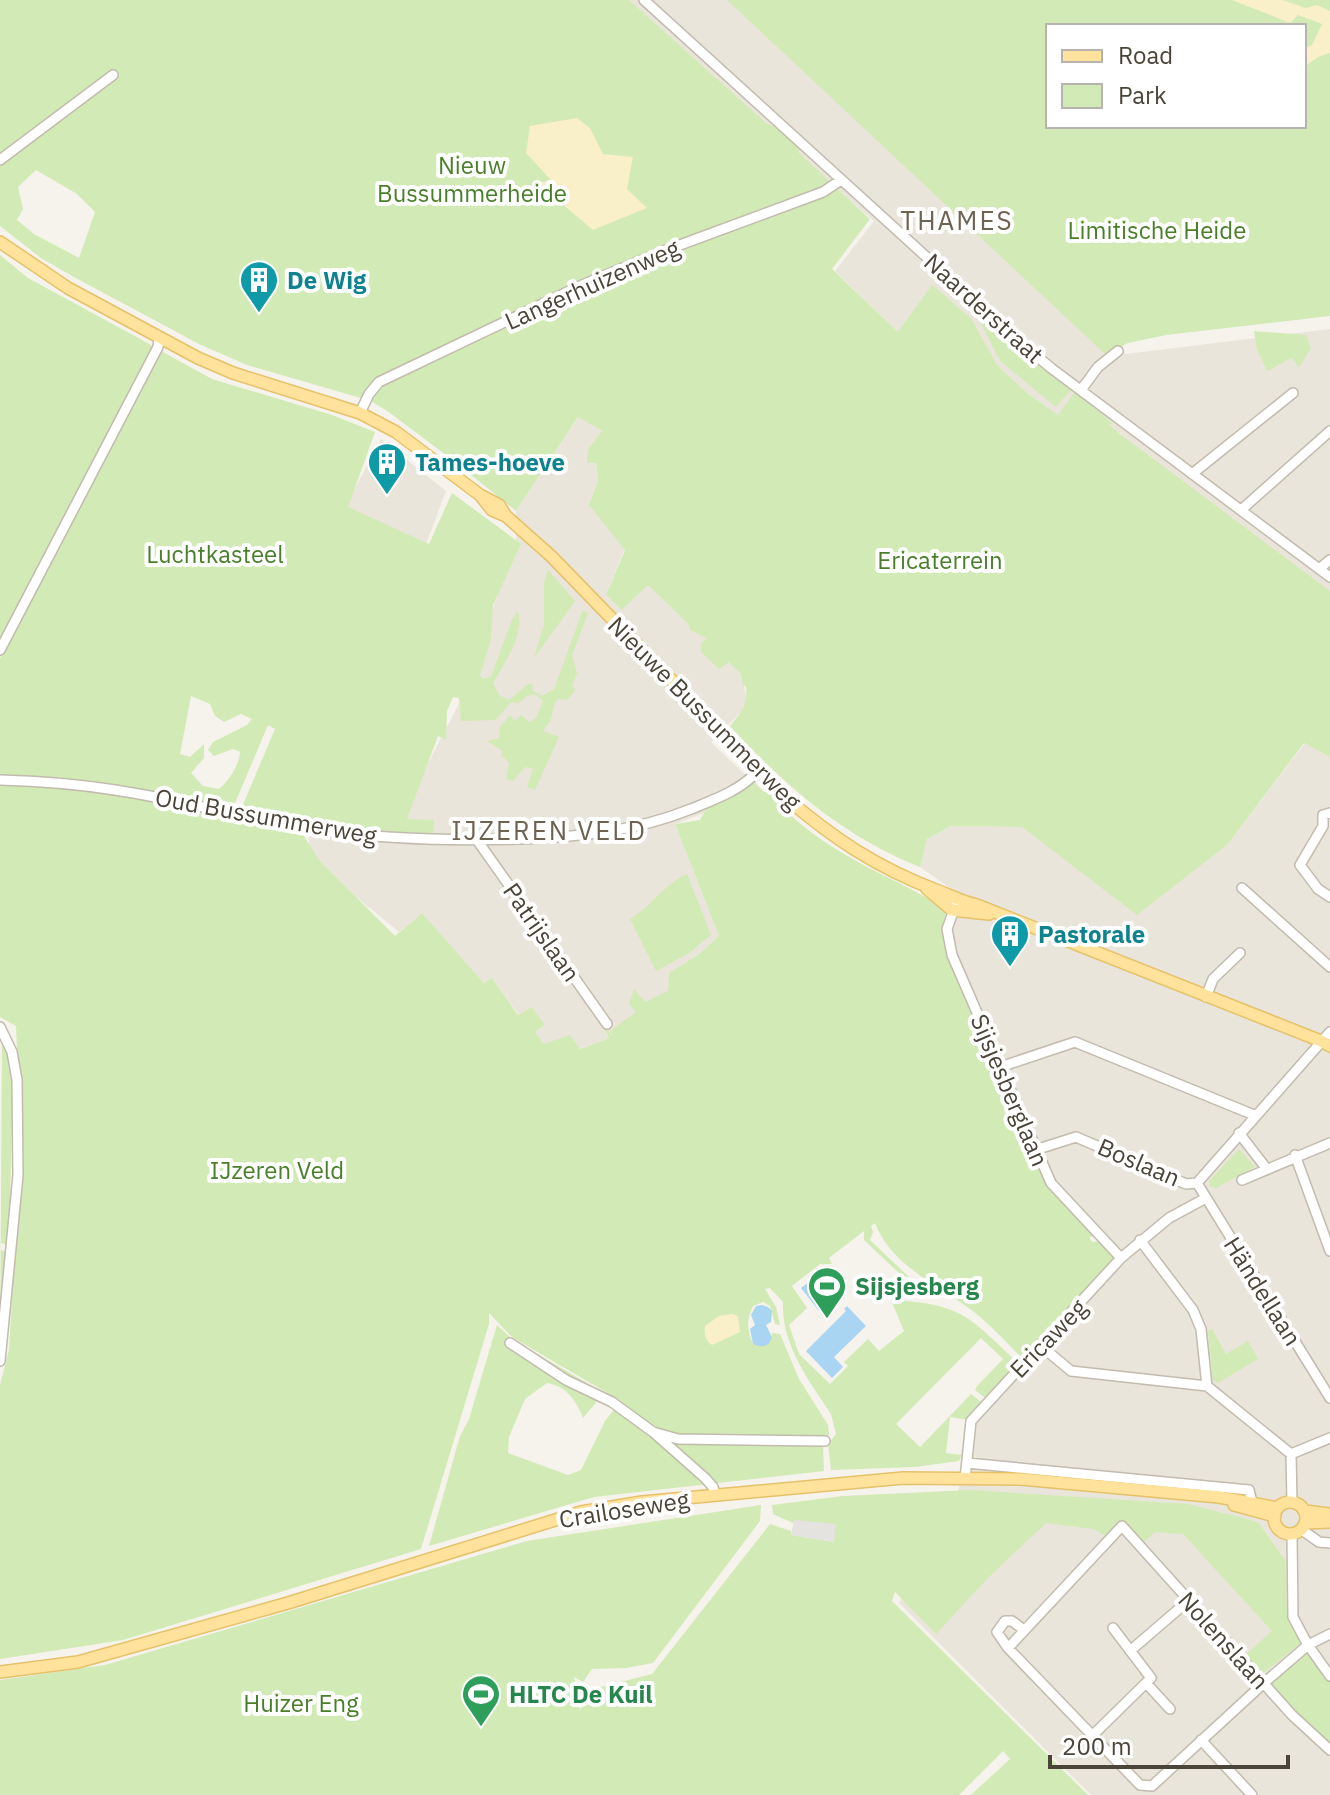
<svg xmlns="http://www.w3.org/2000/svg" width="1330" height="1795" font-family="'IBM Plex Sans',sans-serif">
  <rect width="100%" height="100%" fill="#f6f3ec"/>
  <path fill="#eae5da" d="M623,0H745L1126,354L1330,329V594L1120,434L1075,393L1058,416L1028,394L997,365L990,355L902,336L835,271L874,221Z
    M579,416L602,431L588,449L596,463L598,480L589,505L625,548L606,595L622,610L648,585L688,624L690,630L709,638L741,674L747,699L743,710L711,742L758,787L760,792L675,824L719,936L698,955L670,973L692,977L611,1032V1036L604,1031L609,1037L607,1039L579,1049L544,1044L535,1032L545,1025L532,1007L519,1015L492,978L484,983L422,913L399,932L309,858V832L399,840L426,767L463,696L516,541V511Z
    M381,439L446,491L426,544L344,509Z
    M1305,743L1330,757V1795H1091L899,1603L958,1493L971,1431L980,1416L1040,1345L1124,1262L1053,1184L952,955L949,929L961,896L920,867L927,839L951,826L1023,827L1228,844Z"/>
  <path fill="#d2eab5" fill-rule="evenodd" d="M0,0H629L766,123L779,129L800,150L798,152L870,219L832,269L898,332L932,285L936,288L972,320L997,365L1028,394L1058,415L1074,393H1078L1113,424H1109L1120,434L1330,591V757L1304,743L1228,844L1137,915L1022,827L951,826L927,839L920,867C844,837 784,785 730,726C741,713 748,705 746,687L743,685L741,674L729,662L719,669L701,652V643L707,638L690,630L688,624L648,585L622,610L606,595L625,550L589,505L598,480L596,463H587L588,449L602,431L578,417L516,511L450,458L390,413L371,401L247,365L199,344L72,276L41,258L0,226ZM36,170L77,194L95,212L79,258L34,234L17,220L23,209L18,187Z
    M727,0H1330V316L1166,335L1128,343L1106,355ZM1048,26H1304V126H1048Z
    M0,255L28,278L153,346L0,640Z
    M975,312L1071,390L1056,407L1000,361Z
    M1254,331L1306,335L1311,348L1299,368L1292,358L1267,371L1257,350Z
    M161,351L212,379L332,415L375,432L348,507L429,544L452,493L521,544L493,605L491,639L480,675L483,679L491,677L512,619L518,611C524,636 505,662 493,683L499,695L509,700L528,684L533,685L532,690L542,696L554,689L583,610L588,614L572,655L577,673L572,685L575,691L567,700L558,699L554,705L551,720L543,731L559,737L535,790L527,787L533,769L525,767L513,781L506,779L509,763L501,755L503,751L487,741L499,738L500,727L510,715L515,721L521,715L529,722L536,718L543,701L535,694L527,696L519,703L511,702L496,720L461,721L459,698L453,697L447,711L446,740L438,736L407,819L434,820L433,834L402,832L399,840L239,814L275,729L268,725L233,808L0,778V658ZM191,696L210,704L215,716L224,722L241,714L252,719L247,725L213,742L208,750L214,756L233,749L240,752C239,765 229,781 219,789L203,786L191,773L204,758V744L190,757L180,754Z
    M548,570L575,601L534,658L544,624V582Z
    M754,782L764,792H771C793,827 850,859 887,877C908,888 930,897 946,913L943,921L946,946L1050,1184L1096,1236L1089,1237L1092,1242L1101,1241L1117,1260L1022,1358C1004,1340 987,1321 966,1306C932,1282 891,1264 875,1223L871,1226L873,1232L870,1240L909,1277L902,1276L864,1240V1231L829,1258L832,1264H820L792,1286L807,1308L789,1325L799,1354L830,1384L848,1366L844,1362L868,1339L879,1351L904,1331L891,1300C962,1304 968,1316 1017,1362L985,1398L975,1390L977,1386L1003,1359L981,1338L896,1424L920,1447L971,1394L981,1402L968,1420L950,1417L946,1453L962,1455L959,1461L915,1467L831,1470L828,1444L836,1434L831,1414C809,1381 781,1344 783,1302L770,1288L765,1289L776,1307L780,1325L775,1324L770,1306L763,1302L753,1306C746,1320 747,1330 753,1344L772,1337V1333L780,1334L799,1379L828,1425L829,1434L823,1445L824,1471L594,1497L429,1546L460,1436L469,1419L497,1325L512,1339L604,1393L583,1418C577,1401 566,1386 547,1383L525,1399L509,1437L508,1453L568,1475L581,1470L605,1421L621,1401L512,1337L489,1313V1324L421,1549L123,1640L0,1659V1385L9,1350L21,1143L16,1026L0,1017V783L115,792L300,830L320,861L395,936L422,913L484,983L492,978L518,1015L532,1007L545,1025L535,1032L544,1044L570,1035L580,1049L607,1039L609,1037L604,1030L606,1028L612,1036L610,1031L636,1012L629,1004L634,989L645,1002L668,991L669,973L698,955L719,936L675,824L700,820L707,807Z
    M687,874L711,935L689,953L656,971L630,919C652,906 664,884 687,874Z
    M2,1037L5,1042L13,1081L9,1245L1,1243V1250L9,1252L0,1357Z
    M1239,1149L1255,1167L1216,1188L1211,1187L1209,1181Z
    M1212,1329L1226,1354L1248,1341L1258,1359L1218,1383L1213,1380L1208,1331Z
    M970,1490L1188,1504L1258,1522L1285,1560L1287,1610L1290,1623L1302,1642L1261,1675L1244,1656L1272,1631L1183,1534L1155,1532L1144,1542L1123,1521L1108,1537L1093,1529L1046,1523L988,1578L936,1634L895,1592L892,1601L1088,1795H971L1010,1759L1003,1751L959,1795H0V1680L105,1665L527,1541L761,1505L760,1521L653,1663L626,1668L592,1669L583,1682L574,1677L580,1710L593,1689L652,1674L770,1524L791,1531V1535L834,1542L795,1520L793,1523L773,1514L772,1505L843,1496Z
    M1308,1651L1330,1683V1745L1269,1684Z"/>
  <path fill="#f9efc9" d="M1232,0H1282L1306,8L1317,5L1330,11V53L1320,56L1304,67V49L1312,45L1322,24L1298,15L1290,23Z
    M577,118L590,128L603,154L633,157L627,189L647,208L593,230L548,192L531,197L536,184L551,180L526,153L530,126Z
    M732,1314L738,1316L740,1332L712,1345C705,1340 704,1334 705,1326L719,1316Z"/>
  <path fill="#e5e3e0" d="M794,1520L836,1524L834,1542L791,1535Z"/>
  <path fill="#a9d4f2" d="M821,1273L839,1296L819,1311L801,1288Z
    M762,1305L768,1307L772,1311L771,1322L766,1325L772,1337C769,1347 762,1348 753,1344L750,1329L755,1325L751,1315L756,1306Z
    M847,1306L866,1326L834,1357L843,1367L832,1378L806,1351L846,1311L844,1309Z"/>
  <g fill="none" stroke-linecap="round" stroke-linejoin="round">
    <g stroke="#c2bbae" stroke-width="12">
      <path id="minor" d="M644,0L1021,343L1051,368L1330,577
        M0,160L113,75
        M1081,390L1098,367L1118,351
        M360,413L369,394L379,382L580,286L661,252L823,192L841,180
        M1192,474L1293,393
        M1241,510L1330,431
        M1319,569L1330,560
        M0,650L158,347L159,339
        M0,780C38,781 77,784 115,790C183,800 250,820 318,830C384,839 451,841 518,839C578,837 634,832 691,809C716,799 739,791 758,771
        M1330,813L1323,815V826L1300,865L1318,889L1330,897
        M477,840L607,1024
        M1242,888L1330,967
        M957,901L947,929L952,955L1051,1183L1121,1258
        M1206,997L1213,979L1240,953
        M0,1027L12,1052L17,1080L18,1175L0,1361
        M1000,1067L1075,1042L1254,1115
        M1239,1133L1266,1168
        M1035,1150L1076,1137L1186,1184L1197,1183
        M1295,1155L1330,1251
        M1242,1180L1330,1143
        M1197,1183L1330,1398
        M1197,1183L1330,1032
        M1140,1240L1193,1310L1201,1329L1207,1386L1291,1454L1292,1503
        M510,1343L566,1380L612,1402L653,1432L705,1478L713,1487L715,1495
        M1040,1345L1071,1371L1207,1386
        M653,1432L678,1439L825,1441
        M1291,1454L1330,1438
        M967,1463L1249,1490L1253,1506
        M965,1479L971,1421L1121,1258L1169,1218L1206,1198
        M1302,1530L1319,1542L1330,1543
        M1292,1534L1293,1617L1308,1645L1330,1676
        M1024,1630L1012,1621H1005L997,1632L1008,1648L1122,1526L1292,1715L1330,1750
        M1008,1648L1140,1785L1152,1786L1264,1683L1308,1645L1330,1634
        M1130,1651L1188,1601
        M1146,1683L1170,1709
        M1093,1735L1151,1678L1113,1628
        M1201,1740L1252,1795"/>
    </g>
    <g stroke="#e6c16a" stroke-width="14">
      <path id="major" d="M0,242L68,288L198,358L233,373L360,413L396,432L480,495L492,510L506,516
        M480,495L499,505L506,516L551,556L785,797C834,839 876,867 936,890C950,895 962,902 977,905L1321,1041L1330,1046
        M927,889L952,910L989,914
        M1274 1518a16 16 0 1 1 32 0a16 16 0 1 1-32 0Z
        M1234,1505L1275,1516
        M1305,1511L1330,1514
        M1306,1523L1330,1522
        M0,1672L78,1662L288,1603L581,1512L642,1502L903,1478L1021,1479L1219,1497L1278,1508"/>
    </g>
    <use href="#minor" stroke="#fff" stroke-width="9"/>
    <use href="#major" stroke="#ffe39c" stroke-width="11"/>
  </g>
  <defs>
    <g id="building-pin" transform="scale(2)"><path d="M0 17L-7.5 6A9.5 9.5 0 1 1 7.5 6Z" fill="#0f9aa8" stroke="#fff"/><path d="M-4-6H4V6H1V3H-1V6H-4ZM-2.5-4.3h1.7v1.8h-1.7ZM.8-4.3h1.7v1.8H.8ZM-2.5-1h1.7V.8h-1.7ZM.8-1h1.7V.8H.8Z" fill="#fff"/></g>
    <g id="stadium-pin" transform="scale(2)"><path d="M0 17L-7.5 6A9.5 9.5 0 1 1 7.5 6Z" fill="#2e9e5b" stroke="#fff"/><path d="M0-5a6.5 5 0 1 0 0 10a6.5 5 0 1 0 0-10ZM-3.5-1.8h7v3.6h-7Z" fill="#fff"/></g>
  </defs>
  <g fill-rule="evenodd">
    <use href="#building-pin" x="259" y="280"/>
    <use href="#building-pin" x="387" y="462"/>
    <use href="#building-pin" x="1010" y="934"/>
    <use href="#stadium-pin" x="827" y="1286"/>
    <use href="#stadium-pin" x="481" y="1694"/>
  </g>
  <g text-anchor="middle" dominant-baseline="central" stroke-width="8" stroke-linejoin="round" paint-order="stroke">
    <g font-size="24" fill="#4a7f2a" stroke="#fff">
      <text x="472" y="165">Nieuw<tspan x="472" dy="28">Bussummerheide</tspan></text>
      <text x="1157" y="230">Limitische Heide</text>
      <text x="215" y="554">Luchtkasteel</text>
      <text x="940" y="560">Ericaterrein</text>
      <text x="277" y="1170">IJzeren Veld</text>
      <text x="301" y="1703">Huizer Eng</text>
    </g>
    <g font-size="24" font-weight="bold" fill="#0d838f" stroke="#fff" text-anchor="start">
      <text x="287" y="280">De Wig</text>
      <text x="415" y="462">Tames-hoeve</text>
      <text x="1038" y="934">Pastorale</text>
    </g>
    <g font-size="24" fill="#4b4439" stroke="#fff">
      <text transform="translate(592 284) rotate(-24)">Langerhuizenweg</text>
      <text transform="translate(984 308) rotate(42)">Naarderstraat</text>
      <text transform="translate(705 713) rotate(45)">Nieuwe Bussummerweg</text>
      <text transform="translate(266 816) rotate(10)">Oud Bussummerweg</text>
      <text transform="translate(542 932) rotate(55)">Patrijslaan</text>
      <text transform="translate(1010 1090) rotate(67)">Sijsjesberglaan</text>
      <text transform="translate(1139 1162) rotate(23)">Boslaan</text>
      <text transform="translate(1263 1291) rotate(58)">Händellaan</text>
      <text transform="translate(1048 1338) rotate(-46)">Ericaweg</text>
      <text transform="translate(624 1509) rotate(-9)">Crailoseweg</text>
      <text transform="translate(1224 1640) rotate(48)">Nolenslaan</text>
    </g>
    <g font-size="24" font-weight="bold" fill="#27864d" stroke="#fff" text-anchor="start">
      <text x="855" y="1286">Sijsjesberg</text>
      <text x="509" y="1694">HLTC De Kuil</text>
    </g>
    <g font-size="26" letter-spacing="2" fill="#6e6250" stroke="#fff">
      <text x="957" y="220">THAMES</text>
      <text x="549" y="830">IJZEREN VELD</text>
    </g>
  </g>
  <rect x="1046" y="24" width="260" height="104" fill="#ffffff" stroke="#b7b4b0" stroke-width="2"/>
  <rect x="1062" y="50" width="40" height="12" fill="#ffe39c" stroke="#b7b4b0" stroke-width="2"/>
  <text x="1118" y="64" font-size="24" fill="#4b4439">Road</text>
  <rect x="1062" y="84" width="40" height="24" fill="#d2eab5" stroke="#b7b4b0" stroke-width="2"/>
  <text x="1118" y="104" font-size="24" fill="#4b4439">Park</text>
  <path d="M1050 1755v12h238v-12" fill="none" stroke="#4b4439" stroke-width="4"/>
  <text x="1062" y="1755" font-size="24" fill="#4b4439" stroke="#ffffff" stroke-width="6" paint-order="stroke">200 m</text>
</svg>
